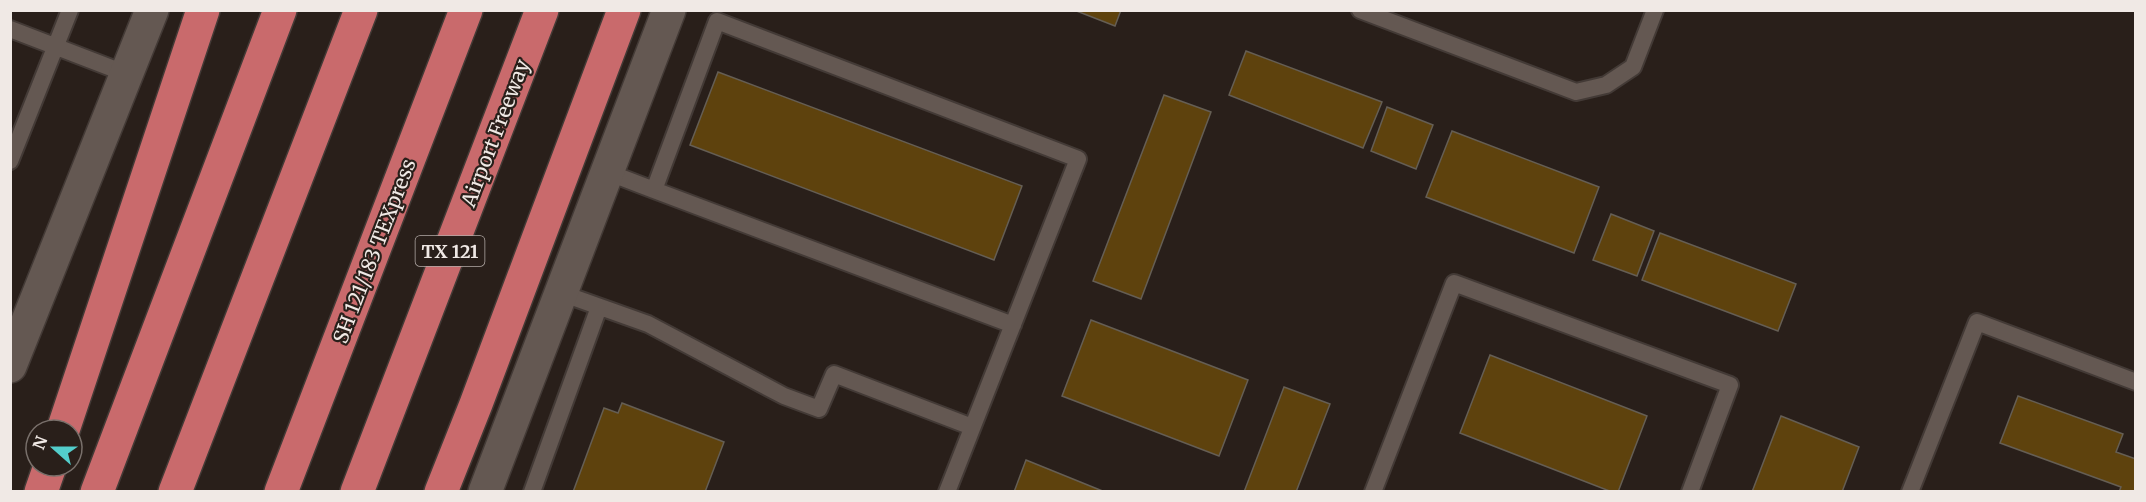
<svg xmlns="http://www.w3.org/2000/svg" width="2146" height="502" font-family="Merriweather,serif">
  <rect width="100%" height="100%" fill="#291f1a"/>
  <path fill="#5e420d" stroke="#655e54" stroke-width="1.5" d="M1074,10H1121L1115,26Z
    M1246,51L1382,102L1363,148L1229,95Z
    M718,72L1022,186L994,260L690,145Z
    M1164,95L1211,112L1141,299L1093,281Z
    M1387,107L1433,125L1416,169L1371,151Z
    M1452,131L1599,187L1574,253L1426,197Z
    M1611,214L1654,231L1637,276L1593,260Z
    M1660,233L1796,284L1778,331L1642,280Z
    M1091,320L1248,380L1219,456L1062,396Z
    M1490,355L1647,416L1618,492H1612L1460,433Z
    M1284,387L1330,404L1296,492H1244Z
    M2018,396L2123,434L2116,452L2136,459V492H2119L2121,487L2000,443Z
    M622,403L724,442L705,492H573L604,408L618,413Z
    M1781,416L1859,447L1842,492H1752Z
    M1026,460L1105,492H1014Z"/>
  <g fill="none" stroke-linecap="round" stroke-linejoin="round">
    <g stroke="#433a36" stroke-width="20">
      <path id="service" d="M1360,10L1576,92L1606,85L1633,67L1655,10
        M10,29L127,74
        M10,161L70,10
        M607,172L654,190L717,21L1078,159L947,492
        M654,190L1013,325
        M561,293L648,324L784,396L819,409L834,374L972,427
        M532,492L599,307
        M1373,492L1454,283L1730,385L1690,492
        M1910,492L1977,322L2136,382"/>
    </g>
    <g stroke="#433a36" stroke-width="36">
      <path id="secondary" d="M10,366L152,10
        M485,492L669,10"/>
    </g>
    <g stroke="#433a36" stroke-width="36">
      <path id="motorway" d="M63,430L203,10
        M41,492L50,466
        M97,492L280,10
        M175,492L361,10
        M281,492L466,10
        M357,492L542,10
        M441,492L476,404L624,10"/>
    </g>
    <use href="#service" stroke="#645852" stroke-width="16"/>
    <use href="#secondary" stroke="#645852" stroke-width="33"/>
    <use href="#motorway" stroke="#c96a6c" stroke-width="33"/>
  </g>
  <g text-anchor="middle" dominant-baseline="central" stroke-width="4.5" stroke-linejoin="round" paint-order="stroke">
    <rect fill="#291f1a" stroke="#b4aca8" stroke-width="1.5" x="415.5" y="236" width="69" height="30" rx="4.5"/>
    <g font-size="18" font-weight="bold" fill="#f0e9e5">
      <text x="450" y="251">TX 121</text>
    </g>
    <g font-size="20" fill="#f0e9e5" stroke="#291f1a">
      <text transform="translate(495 133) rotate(-69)">Airport Freeway</text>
      <text transform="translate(374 251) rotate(-69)">SH 121/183 TEXpress</text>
    </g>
  </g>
  <rect width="2146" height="502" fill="none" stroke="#f0e9e5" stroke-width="24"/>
  <g transform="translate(54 448) rotate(291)"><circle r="28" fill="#291f1a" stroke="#79706b" stroke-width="1.5"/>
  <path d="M0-4.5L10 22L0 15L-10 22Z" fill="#53cdcb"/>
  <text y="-9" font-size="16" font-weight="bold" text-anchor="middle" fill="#f0e9e5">N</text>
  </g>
</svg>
